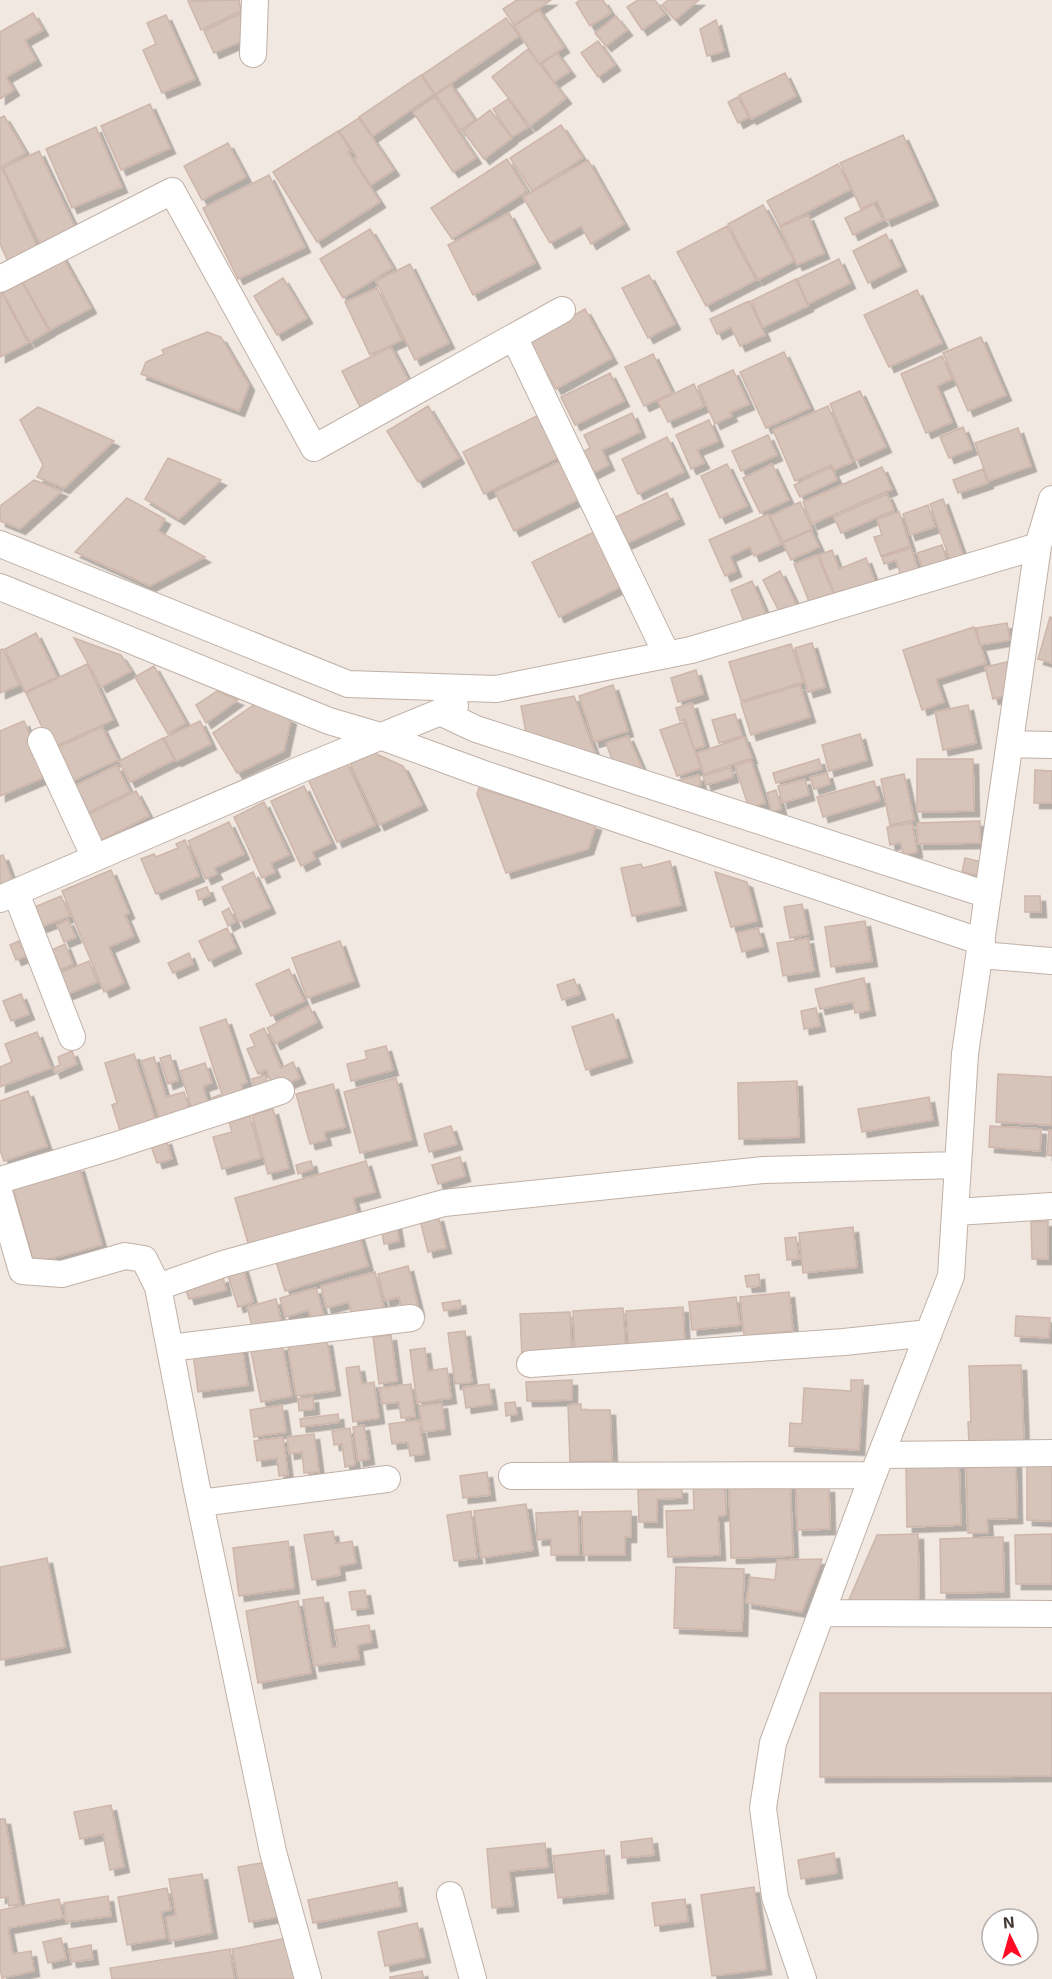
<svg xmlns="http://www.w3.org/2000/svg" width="1052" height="1979" font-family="'Exo 2',sans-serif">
  <defs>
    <filter id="shadow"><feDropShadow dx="5.5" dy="5.5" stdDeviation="0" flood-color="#0004"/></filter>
  </defs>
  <rect width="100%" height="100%" fill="#f1e8e1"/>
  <path fill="#d6c3ba" stroke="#ceb6aa" stroke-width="1.5" filter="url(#shadow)" d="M239,0L241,11L201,30L188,1Z
    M517,0H551L514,25L503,9Z
    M580,0H603L611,13L590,26L576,3Z
    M638,0H655L665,14L642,30L627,7Z
    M668,0H699L675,20L662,5Z
    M539,10L564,47L539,64L514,26Z
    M33,13L43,30L25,40L36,60L6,77L14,90L0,99V32Z
    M240,14L244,40L214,53L204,31Z
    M166,15L195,79L162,93L143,50L156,44L147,23Z
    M616,16L627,30L606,46L595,33Z
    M506,18L519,36L435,94L422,75Z
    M716,20L724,51L707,56L700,29Z
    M598,41L615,65L598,77L581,53Z
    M528,49L566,98L530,126L492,77Z
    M557,53L570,71L554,82L542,64Z
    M785,73L796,96L751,119L739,95Z
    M421,75L434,94L373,136L359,117Z
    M451,85L475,120L460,130L436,95Z
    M435,97L476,158L453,172L413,112Z
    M738,97L749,117L738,123L728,102Z
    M508,99L528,127L512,137L493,109Z
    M150,104L170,148L121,170L101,126Z
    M490,110L512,138L484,159L463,131Z
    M4,116L26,153L0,168V118Z
    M359,118L394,170L371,185L354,160L357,157L339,131Z
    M561,125L583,158L532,191L510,158Z
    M96,127L122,187L72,208L46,149Z
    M338,131L351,151L348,152L380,202L317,242L273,172Z
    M903,135L933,200L886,221L877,201L861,209L840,163Z
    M228,143L246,177L202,200L184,166Z
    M39,151L75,227L40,244L3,168Z
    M507,159L527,191L452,239L431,208Z
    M588,160L624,224L591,244L581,226L550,243L523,197Z
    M838,164L851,189L780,226L767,201Z
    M2,168L39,251L9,264L0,244V169Z
    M269,175L305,247L238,279L203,208Z
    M874,204L883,220L853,235L845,218Z
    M763,205L794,261L758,280L728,224Z
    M509,213L535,263L473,295L448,245Z
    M808,215L824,253L797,265L780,227Z
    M727,226L756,280L706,306L677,252Z
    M370,229L393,268L343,298L320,259Z
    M886,234L901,266L868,283L853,251Z
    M61,254L91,308L50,330L20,277Z
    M839,259L850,283L808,304L797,279Z
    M410,264L449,343L415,360L376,281Z
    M649,275L675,324L648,338L622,288Z
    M19,277L49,331L30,342L0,288Z
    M283,278L307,318L277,335L254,296Z
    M796,279L808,306L763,327L751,301Z
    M377,288L402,340L370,355L345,302Z
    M0,289L28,343L0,357Z
    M917,290L942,343L889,367L864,315Z
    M749,301L765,335L740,346L731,327L717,334L710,319Z
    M585,309L612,358L556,389L528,340Z
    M207,332L221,337L249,385L239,411L141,374L146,362L164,354L162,350Z
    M981,337L1006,395L968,411L943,353Z
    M391,347L414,391L364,415L342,371Z
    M784,352L810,408L766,428L740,372Z
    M653,354L672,393L644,406L625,367Z
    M942,356L952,379L937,386L952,422L926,433L901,374Z
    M733,370L749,404L730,412L732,416L715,424L698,386Z
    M610,373L624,401L575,425L561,397Z
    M694,384L704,406L668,422L658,401Z
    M860,391L886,447L855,461L830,404Z
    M428,406L459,458L418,482L387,431Z
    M828,406L852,462L834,470L831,465L795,481L773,430Z
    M38,407L114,441L64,488L37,477L43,465L20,420Z
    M545,412L566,454L484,494L463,452Z
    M632,413L640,432L602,450L609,465L591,474L581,453L590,448L584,435Z
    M709,420L718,441L697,450L704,463L691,469L676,435Z
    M963,427L972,449L949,458L940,437Z
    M1018,428L1031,466L988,481L975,443Z
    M768,435L777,455L741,471L732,451Z
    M667,437L684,472L638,494L622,459Z
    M168,458L221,480L179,519L145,499Z
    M567,458L585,496L514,531L495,492Z
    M727,464L747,506L720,518L701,476Z
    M772,464L789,500L760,513L743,478Z
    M831,467L837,480L800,497L794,485Z
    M882,467L892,489L812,524L803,502Z
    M983,469L988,483L958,493L953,480Z
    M34,480L62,491L20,529L0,521V506Z
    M667,493L679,519L621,546L609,520Z
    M887,494L894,510L841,533L834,517Z
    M127,498L165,519L158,531L205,557L150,586L75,552Z
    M943,499L963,555L950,560L930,504Z
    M800,502L812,529L783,542L770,516Z
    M928,505L935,527L910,535L903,514Z
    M899,512L910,546L881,556L874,537L882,535L877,519Z
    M768,514L781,544L754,556L750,547L730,556L736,571L725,576L709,540Z
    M598,530L625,585L559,617L532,562Z
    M811,530L819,547L791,560L783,543Z
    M942,545L947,561L923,570L917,553Z
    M911,548L918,570L901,576L896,560L884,564L882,557Z
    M832,550L839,569L866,558L875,582L836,598L819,555Z
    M817,555L834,594L810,604L794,564Z
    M780,571L797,606L781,615L763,580Z
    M752,581L766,614L745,624L731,590Z
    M1050,617L1052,618V663L1038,659Z
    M1007,623L1010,640L980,645L976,628Z
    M974,627L986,663L936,679L944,702L922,710L903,650Z
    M36,633L57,677L25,692L5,649Z
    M74,638L121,655L131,671L101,687Z
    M812,643L825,687L808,692L795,648Z
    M791,644L803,682L741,701L729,662Z
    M3,649L19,685L0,693V650Z
    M1015,660L1008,695L993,699L985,667Z
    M87,664L113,720L52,748L26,693Z
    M154,666L186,723L168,734L135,677Z
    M696,670L703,694L678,702L671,678Z
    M613,685L628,731L594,742L579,696Z
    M800,685L810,717L751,735L741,703Z
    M217,691L238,700L206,723L196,705Z
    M574,696L597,758L527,738L521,706Z
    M692,703L705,746L694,749L685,719L680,721L676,708Z
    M255,704L291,719L284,751L237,773L213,733Z
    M968,705L976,743L943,750L935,712Z
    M735,714L742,736L719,743L712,720Z
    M24,721L47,776L0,796V731Z
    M200,721L211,744L176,761L164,738Z
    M684,722L701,768L677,776L660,730Z
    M102,727L118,760L70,782L54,749Z
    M860,734L867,760L829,771L822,745Z
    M628,736L642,768L613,762L606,743Z
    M744,737L752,758L704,774L697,753Z
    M163,738L174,760L130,782L119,761Z
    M370,751L403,766L422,805L379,825L349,761Z
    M819,759L822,769L776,783L773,773Z
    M917,759H973L974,811L917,812Z
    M751,760L765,803L749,808L735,766Z
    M346,761L375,825L337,842L308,779Z
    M117,765L130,792L83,815L70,788Z
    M731,768L733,777L706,785L703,776Z
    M1035,770L1052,771V803H1034Z
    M827,773L830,784L814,789L810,777Z
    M904,774L914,820L890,825L881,779Z
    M699,775L701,785L681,790L679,780Z
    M805,779L809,795L782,803L778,786Z
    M874,781L880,800L823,817L817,797Z
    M304,786L331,843L312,852L315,859L301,866L271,801Z
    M479,788L596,825L588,849L506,873L477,794Z
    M776,790L781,809L772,812L767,793Z
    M136,791L149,816L98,842L85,816Z
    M264,802L289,855L271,863L275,872L262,878L234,817Z
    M980,821V843L918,844L917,823Z
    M229,822L244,854L214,868L217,874L206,879L188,841Z
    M912,823L917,852L903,855L901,842L890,845L887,827Z
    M185,840L199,876L156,894L141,859L154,854L156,857L178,848L176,844Z
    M3,855L13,882L0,886V856Z
    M965,858L986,863L983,876L962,872Z
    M670,861L681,905L632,916L621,868L641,864L643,868Z
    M111,870L129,913L125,915L134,936L109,947L124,983L104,992L62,891Z
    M253,872L270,908L239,922L222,887Z
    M715,872L747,882L757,921L731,927Z
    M207,887L210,895L199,900L196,891Z
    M61,896L70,916L38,928L30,909Z
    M1025,896H1040L1041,912H1025Z
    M802,904L808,934L790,938L784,907Z
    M229,908L235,922L228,926L222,912Z
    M68,920L76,937L64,942L57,925Z
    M865,921L872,961L831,967L825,927Z
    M227,928L236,948L209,961L199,941Z
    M758,928L763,946L742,952L737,933Z
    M808,938L814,971L783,976L777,943Z
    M19,941L21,948L27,945L31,954L16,960L10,945Z
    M340,941L354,981L307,998L292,958Z
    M65,944L73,964L55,972L47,952Z
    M189,953L193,964L173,973L168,963Z
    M89,961L97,982L65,995L56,975Z
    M289,969L304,1001L271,1016L256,984Z
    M864,978L870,1010L855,1013L853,1002L820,1009L815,989Z
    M574,979L580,994L562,1000L557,985Z
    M21,994L29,1014L11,1021L3,1001Z
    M309,1006L317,1022L275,1044L267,1028Z
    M816,1008L820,1026L804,1029L801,1011Z
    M613,1014L627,1057L586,1070L572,1027Z
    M226,1019L247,1082L241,1085L245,1097L215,1107L212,1098L222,1094L200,1028Z
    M264,1028L281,1068L293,1062L300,1078L274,1089L266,1070L258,1074L247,1049L255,1046L250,1035Z
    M37,1032L51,1068L0,1087V1067L12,1062L5,1044Z
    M386,1046L393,1070L351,1081L347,1064L367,1059L365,1051Z
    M72,1051L77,1064L55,1073L53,1068L60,1065L58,1057Z
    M134,1054L157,1125L122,1137L112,1105L117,1103L105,1063Z
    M170,1055L178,1080L168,1084L160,1058Z
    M154,1057L166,1097L184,1092L191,1115L161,1124L141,1061Z
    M205,1063L212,1083L203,1086L209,1107L193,1112L180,1071Z
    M998,1074L1052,1077V1125L996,1122Z
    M265,1075L269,1091L256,1095L252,1079Z
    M396,1078L412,1140L360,1153L344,1092Z
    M797,1081L799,1137L739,1139L738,1083Z
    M333,1084L345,1127L324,1132L326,1140L310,1144L296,1094Z
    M28,1091L47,1146L4,1161L0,1150V1101Z
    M929,1097L933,1120L862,1132L858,1109Z
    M273,1109L289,1168L268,1174L252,1115Z
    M250,1116L261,1158L222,1169L213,1137L232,1132L229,1122Z
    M451,1126L457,1144L429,1152L424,1134Z
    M990,1126L1041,1129L1040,1151L989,1147Z
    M1049,1130H1052V1156L1047,1155Z
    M166,1139L172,1159L157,1163L150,1143Z
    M460,1157L465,1176L438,1184L432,1165Z
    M311,1161L313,1169L298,1174L296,1165Z
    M366,1161L375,1192L353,1198L359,1220L250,1250L235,1198Z
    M79,1166L102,1245L34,1263L12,1185Z
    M438,1216L446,1248L428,1252L420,1220Z
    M1048,1221V1259H1032L1031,1222Z
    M396,1223L399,1241L384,1244L381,1226Z
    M853,1227L857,1267L803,1273L799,1233Z
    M358,1231L368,1266L285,1291L274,1255Z
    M796,1237L799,1259L787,1260L785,1238Z
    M242,1264L253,1302L238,1307L226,1269Z
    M408,1266L419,1310L403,1314L399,1297L385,1301L378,1274Z
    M375,1272L385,1312L353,1320L349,1302L326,1308L321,1286Z
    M759,1274L760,1286L747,1287L745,1276Z
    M223,1277L226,1290L189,1299L185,1287Z
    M316,1288L324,1316L311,1320L309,1310L285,1317L280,1298Z
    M789,1292L793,1331L744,1336L740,1297Z
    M736,1297L740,1325L692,1330L689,1302Z
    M276,1299L282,1324L269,1328L268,1322L252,1326L247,1307Z
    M460,1300L461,1308L444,1311L442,1303Z
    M683,1307L685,1348L629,1351L626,1311Z
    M623,1308L626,1352L575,1355L573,1311Z
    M570,1312L572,1355L522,1357L520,1314Z
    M1016,1316L1050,1318L1049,1338L1015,1336Z
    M465,1331L472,1382L455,1384L448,1333Z
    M391,1335L397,1381L379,1384L373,1337Z
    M327,1340L335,1390L296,1396L288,1346Z
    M282,1345L292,1396L261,1402L251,1351Z
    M242,1347L248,1385L198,1392L193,1354Z
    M425,1348L428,1371L447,1368L451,1398L417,1403L410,1350Z
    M1021,1365L1024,1442L969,1444L968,1422H971L969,1366Z
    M359,1366L362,1384L374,1382L379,1418L353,1422L346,1368Z
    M572,1380V1400L527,1401L526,1382Z
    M851,1380H863L859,1450L789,1446L790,1423L802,1424L804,1388L851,1391Z
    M411,1384L415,1417L401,1418L399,1402L382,1404L379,1388Z
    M489,1384L492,1404L466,1408L463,1387Z
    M313,1397L314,1409L299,1411L298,1399Z
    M515,1402L517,1414L506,1416L505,1403Z
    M442,1403L445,1429L423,1432L419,1406Z
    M581,1404V1410H610L612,1461L570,1462L568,1405Z
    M282,1405L286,1432L254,1437L250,1410Z
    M338,1414L339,1422L301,1427L300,1419Z
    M419,1420L424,1454L410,1456L408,1442L392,1444L389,1424Z
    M364,1425L369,1459L358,1461L353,1427Z
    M350,1428L355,1465L345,1467L342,1444L334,1445L332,1431Z
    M314,1434L319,1472L304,1473L302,1452L289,1454L287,1437Z
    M283,1437L288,1475L279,1476L277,1458L257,1461L254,1441Z
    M1027,1460L1052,1461V1521L1027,1520Z
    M1016,1462L1017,1518L987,1519L988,1533H968L966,1463Z
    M959,1463L961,1525L907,1527L906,1465Z
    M487,1472L490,1495L463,1498L460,1476Z
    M790,1478L793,1556L731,1558L729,1480Z
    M725,1479L726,1515L718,1516L720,1555L668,1557L666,1511L694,1510L693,1480Z
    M829,1487L830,1529L797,1530L796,1488Z
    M682,1488V1498L657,1499V1522H639L638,1490Z
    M526,1504L533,1550L481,1558L474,1511Z
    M471,1511L477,1558L454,1561L447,1515Z
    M578,1511L579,1555H551V1539L537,1540L536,1513Z
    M631,1511V1537H625V1555H583L582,1512Z
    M333,1531L335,1544L352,1541L356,1563L339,1566L340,1575L312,1580L304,1535Z
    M918,1534L919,1601L848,1602L877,1535Z
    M1052,1534V1584H1016L1015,1535Z
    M1003,1537L1004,1592L941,1593L940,1539Z
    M288,1541L294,1588L239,1596L233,1548Z
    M47,1558L65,1647L0,1660V1567Z
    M822,1559L802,1612L746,1603L750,1577L775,1580L777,1560Z
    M676,1567L744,1569L742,1631L674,1628Z
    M365,1590L368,1608L352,1610L349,1592Z
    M323,1597L332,1648L338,1647L335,1630L369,1625L372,1642L357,1645L359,1659L314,1666L303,1600Z
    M298,1601L311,1673L258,1683L246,1611Z
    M820,1693H1052V1776L820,1777Z
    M111,1805L124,1867L110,1870L103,1834L80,1839L74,1812Z
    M0,1819H5L20,1904L9,1906L8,1897L0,1898Z
    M652,1838L654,1855L622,1858L621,1842Z
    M545,1843L548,1867L509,1871L513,1906L492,1908L487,1849Z
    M604,1850L608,1893L558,1898L553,1856Z
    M834,1853L837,1873L801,1879L798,1860Z
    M266,1862L277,1917L249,1922L238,1867Z
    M202,1874L212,1933L170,1941L166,1917L176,1915L169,1879Z
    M397,1882L401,1906L313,1923L308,1900Z
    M754,1887L766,1969L712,1976L701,1895Z
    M167,1888L171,1910L161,1912L166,1938L127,1945L118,1897Z
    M108,1896L111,1916L66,1922L64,1903Z
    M59,1899L63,1918L8,1928L13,1954L31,1951L34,1971L2,1978L0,1967V1910Z
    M685,1899L688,1921L655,1926L652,1903Z
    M417,1923L425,1957L385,1966L378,1932Z
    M61,1938L66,1959L48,1963L43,1942Z
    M287,1938L295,1979H238L232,1949Z
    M91,1945L93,1959L71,1962L69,1949Z
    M230,1949L234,1979H112L110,1968Z
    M422,1971L424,1979H390V1977Z"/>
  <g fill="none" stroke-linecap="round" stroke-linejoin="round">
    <g stroke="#c0b1a7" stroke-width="28">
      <path id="minor" d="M253,54L255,0
        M0,279L172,191L314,448L562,310
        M514,337L667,655
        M0,544L348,684L496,689L691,650L1038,546
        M0,587L329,721L380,736L481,773L982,942
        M440,712L476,729L988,895
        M41,741L95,858
        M1010,744L1052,745
        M16,893L72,1037
        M0,899L299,770L455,706
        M980,955L1052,961
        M0,1180L114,1146L281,1091
        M0,1195L22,1271L62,1274L125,1256L144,1259L158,1287L197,1489L273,1852L308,1979
        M955,1212L1052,1206
        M158,1287L223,1264L444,1203L764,1170L958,1165
        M170,1348L411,1318
        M530,1364L844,1342L929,1333
        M882,1455L1052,1453
        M512,1476L873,1475
        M200,1503L387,1479
        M823,1613L1052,1614
        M450,1895L473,1979
        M803,1979L775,1897L763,1808L773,1743L873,1475L951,1276L965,1054L1038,546L1052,499"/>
    </g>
    <use href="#minor" stroke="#fff" stroke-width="26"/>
  </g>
  <g transform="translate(1010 1937) rotate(355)"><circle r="28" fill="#ffffff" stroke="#b4afad" stroke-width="1.5"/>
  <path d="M0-4.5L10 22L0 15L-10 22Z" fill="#ff0b26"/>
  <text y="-9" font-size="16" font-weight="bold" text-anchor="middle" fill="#433832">N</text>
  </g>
</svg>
